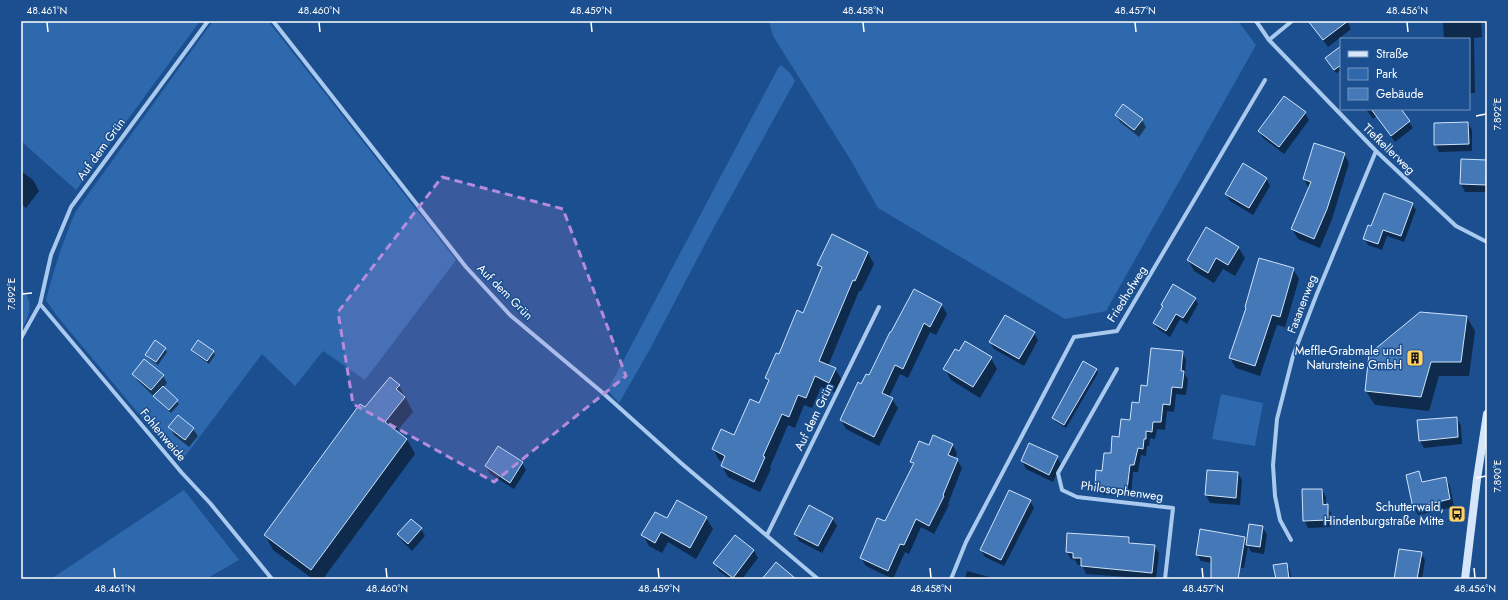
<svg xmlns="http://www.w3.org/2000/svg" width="1508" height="600" font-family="Jost,sans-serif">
  <rect width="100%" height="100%" fill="#1b4f8f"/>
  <path fill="#2e69ad" d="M21,21H200L76,190L21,141Z
    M213,21H268L456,260L365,380L323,351L295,386L262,354L180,463L57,316L46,300C54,269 63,240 76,211Z
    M769,21H1238L1256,45L1106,311L1065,319L878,208L850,159L773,36Z
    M781,65L790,73L795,81L713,229L649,351L619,403L609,392V388L613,380L778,68Z
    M21,287C34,302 31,314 21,330Z
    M1221,394L1263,403L1255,446L1212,439Z
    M184,490L239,560L206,579H55L54,577Z"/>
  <path fill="#0007" d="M1309,21H1347L1351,29L1328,47Z
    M1443,21H1481L1482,37L1474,38L1475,93H1469V39H1444Z
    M1341,57V73L1340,71L1336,73L1328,62Z
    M1366,109H1400L1413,128L1395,142L1376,116L1373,119Z
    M1305,113L1309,120L1284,154L1263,138L1259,131Z
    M1116,115L1142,120L1146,127L1139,137L1120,122Z
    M1468,123L1472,130V151L1439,152L1435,144Z
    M1344,154L1349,163L1332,219L1320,248L1298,239L1292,229L1309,189L1304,179Z
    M1462,160L1486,161L1487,192H1465L1461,184Z
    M21,171L33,180L39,191L26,208L21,204Z
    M1266,178L1270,186L1253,215L1230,201L1226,194Z
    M1412,204L1416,210L1404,242L1387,236L1382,250L1368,245L1365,239L1372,227Z
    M832,235L868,253L874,264L861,291H859L828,366L835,369L842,380L836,393L821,387L812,408L804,405L795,428L788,425L770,467L771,469L760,492L728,477L722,466L723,462L719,460L713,449L735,437L760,405L769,383L766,378L803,314L821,270L818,265Z
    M1238,247L1245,258L1235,276L1223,269L1214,283L1194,271L1188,260Z
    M1293,269L1299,279L1285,327L1277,325L1260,376L1236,368L1230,358Z
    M1195,298L1198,304L1187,324L1180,319L1170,337L1158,329L1154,323L1164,307L1162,305Z
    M941,304L947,314L936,335L930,332L908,378L900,374L889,397L892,399L898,408L879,446L846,429L841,420L862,385Z
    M1467,317L1475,331L1469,376H1439L1429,411L1375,405L1366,391Z
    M1034,333L1038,340L1024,366L994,349L990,342Z
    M165,349L167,352L158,365L148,358L146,355Z
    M192,350L213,351L215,355L209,364L194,353Z
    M959,352L991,358L997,369L980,398L951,380L945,369Z
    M1182,352L1186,360L1185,375L1188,379L1186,395L1176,394L1174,412L1167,411L1165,430L1157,429L1155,439L1150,438L1149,446H1147L1146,456L1141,455L1138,472H1133L1131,497L1100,494L1096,487L1148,387Z
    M1096,369L1098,373L1066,428L1055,421L1053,418Z
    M133,374L163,376L167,383L163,388L179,404L171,413L138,381Z
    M399,385L413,412L396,432L407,439L415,454L323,579H313L273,550L265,535L365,409Z
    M1457,418L1461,426L1462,444L1424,448L1420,441Z
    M170,427L193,429L198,436L189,447L174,435Z
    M952,444L957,453L955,459L957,460L962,468L948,504L949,505L934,534L921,527L909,554L905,552L893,579L866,566L861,558L885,522L914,466L912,462L930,446Z
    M1057,457L1061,464L1053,482L1026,469L1022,461Z
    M522,463L526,470L514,489L490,474L486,466Z
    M1207,471L1238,473L1242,480L1240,505L1210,503L1206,495Z
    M1419,473L1423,482L1445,478L1450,486L1454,507L1418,515L1414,507Z
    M1322,490L1326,497V506L1331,513L1332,527L1308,528L1304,520Z
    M1030,501L1034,508L1004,566L985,557L981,550Z
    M706,518L713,529L696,559L668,542L662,553L649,546L643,535L667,520Z
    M832,518L837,526L822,553L799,541L795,534Z
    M1262,527L1267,534L1264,554L1251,552L1248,546L1244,568L1237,567V579H1212V563L1201,561L1197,555L1244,537L1247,543Z
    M421,529L425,536L412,551L403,542L398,535Z
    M735,537L754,551L758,558L742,579H730L719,571L715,563Z
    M1129,538L1132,544L1154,546L1159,553L1156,579L1086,574L1082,565H1078L1075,560L1071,559L1067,552Z
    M1421,553L1425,560L1422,579H1395Z
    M1286,564L1290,570L1291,579L1299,577L1300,579H1277Z
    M967,571L996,579H965Z"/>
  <path fill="#4478b7" stroke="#cfe3fa" d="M1308,21H1348L1323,40Z
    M1341,46V65L1334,70L1325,58Z
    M1284,96L1306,112L1279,147L1258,131Z
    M1123,104L1143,119L1134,130L1115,115Z
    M1371,109H1401L1410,121L1391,136Z
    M1468,122L1469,144L1434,145V123Z
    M1314,143L1345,153L1327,209L1314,239L1291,229L1311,182L1303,179Z
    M1461,159L1487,160L1486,185L1460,184Z
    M1243,163L1267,178L1249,208L1225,194Z
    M1384,193L1413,203L1401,236L1383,230L1378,244L1363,239L1368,225L1371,226Z
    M1206,227L1239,247L1228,265L1216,258L1208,273L1187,260Z
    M832,234L868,252L855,281L853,280L819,361L836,368L829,383L815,376L806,398L798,395L789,417L782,414L763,456L765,457L754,482L721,466L725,456L712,449L721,429L734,435L750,399L759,403L769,380L765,378L776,353L779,354L797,310L803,313L822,267L817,265Z
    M1259,258L1294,268L1280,317L1272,315L1255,366L1229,358L1246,308L1245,307Z
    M1173,284L1196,298L1183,318L1176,314L1166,331L1153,323L1163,306L1161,305Z
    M914,289L942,304L930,327L924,323L903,369L895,365L882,393L893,398L874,437L840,420L858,382L861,384L866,374L869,375L890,332H891Z
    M1420,312L1467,316L1461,362H1431L1421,397L1365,391L1369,354Z
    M1005,315L1035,332L1019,359L989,342Z
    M155,340L166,348L156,362L145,355Z
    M198,340L214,351L207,361L191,350Z
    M965,341L992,357L973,387L943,369L955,349L959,351Z
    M1151,348L1183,351L1181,371H1184L1182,388L1172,387L1170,405L1163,404L1161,422H1153L1152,432L1146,431V439H1144L1143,449L1138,448L1134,465H1130L1127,490L1095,487L1096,470L1102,471L1104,453H1111L1112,436L1119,437L1121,419L1130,420L1132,402L1139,403L1141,385L1147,386Z
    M144,359L164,375L151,390L132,374Z
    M1083,361L1097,369L1064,425L1052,418Z
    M390,377L400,385L396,389L405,397L385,422L407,439L311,570L264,535L360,404L365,407Z
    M163,386L178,400L169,410L153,396Z
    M178,415L194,428L185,440L168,427Z
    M1457,417L1458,437L1419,441L1417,420Z
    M933,435L953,444L948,455L958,459L943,495L944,496L929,526L916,519L904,545L900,544L888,571L860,558L877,518L885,521L914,463L910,462L919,441L929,445Z
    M1029,443L1058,456L1049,475L1021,461Z
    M498,446L523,462L510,483L485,466Z
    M1207,470L1238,472L1236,498L1205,495Z
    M1419,471L1422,482L1446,477L1450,499L1413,508L1406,475Z
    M1302,489H1322L1323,505L1328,504V520L1303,521Z
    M1009,490L1031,500L1001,560L980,550Z
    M677,500L707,517L690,548L661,532L655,543L641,535L655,512L667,518Z
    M809,505L833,518L818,546L794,534Z
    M411,519L422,528L408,544L397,534Z
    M1249,524L1263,526L1260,547L1246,545Z
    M1200,529L1245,537L1238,579H1211V557L1196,555Z
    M1067,533L1129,537V543L1155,545L1152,573L1081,566V558H1073V553L1066,552Z
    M735,535L754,550L733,578L713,563Z
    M1399,549L1422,552L1417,579H1394Z
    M776,562L796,579H762Z
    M1287,563L1289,579H1276L1273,565Z"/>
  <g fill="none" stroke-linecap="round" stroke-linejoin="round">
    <path stroke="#a9c9ee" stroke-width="4" d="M273,21L466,267L510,315L603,393L681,463L818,579
      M1256,21L1269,40L1376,151L1456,226L1487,242
      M1269,40L1292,21
      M40,304L182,473L210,503L272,579
      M21,338L40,304L51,255L71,207L208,21
      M1117,369L1058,473L1062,490L1077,497L1173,508L1165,579
      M767,535L879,307
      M1291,540L1280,520L1275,496L1273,465L1277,419L1293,356L1316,296L1376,151
      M951,579L966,542L1074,337L1117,331L1265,80"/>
    <path stroke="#d6e6fa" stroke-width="8" d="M1465,579L1477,479L1487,414"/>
  </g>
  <path fill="#b68bdc" fill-opacity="0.2" stroke="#b68bdc" stroke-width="3" stroke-dasharray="8 5" stroke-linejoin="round" d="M442,177L563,209L626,376L494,482L353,404L338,312Z"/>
  <path fill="none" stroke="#fff" stroke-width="1.5" d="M47,22L48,32M319,22L320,32M591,22L592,32M863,22L864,32M1135,22L1136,32M1407,22L1408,32M1476,116L1486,114M22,294L32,293M1476,478L1486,476M114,568L115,578M386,568L387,578M658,568L659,578M930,568L931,578M1202,568L1203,578M1474,568L1475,578"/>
  <defs>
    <g id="building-square" transform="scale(0.9)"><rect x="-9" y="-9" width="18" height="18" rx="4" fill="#ffd166" stroke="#1b4f8f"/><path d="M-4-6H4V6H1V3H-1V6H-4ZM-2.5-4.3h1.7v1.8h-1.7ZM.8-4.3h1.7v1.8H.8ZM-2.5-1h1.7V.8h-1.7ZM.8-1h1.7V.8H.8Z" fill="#111"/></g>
    <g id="bus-square" transform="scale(0.9)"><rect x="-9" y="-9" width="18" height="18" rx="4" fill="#ffd166" stroke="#1b4f8f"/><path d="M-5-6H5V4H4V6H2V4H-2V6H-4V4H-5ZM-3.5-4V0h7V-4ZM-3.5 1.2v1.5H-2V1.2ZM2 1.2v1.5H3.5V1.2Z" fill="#111"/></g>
  </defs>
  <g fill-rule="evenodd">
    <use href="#building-square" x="1415" y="358"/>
    <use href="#bus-square" x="1457" y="514"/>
  </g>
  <g text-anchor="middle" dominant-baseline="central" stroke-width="3" stroke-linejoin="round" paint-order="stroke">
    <g font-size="12" fill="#fff" stroke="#1b4f8f">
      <text transform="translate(101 149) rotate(-54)">Auf dem Grün</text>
      <text transform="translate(1389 149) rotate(44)">Tiefkellerweg</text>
      <text transform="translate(505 292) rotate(45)">Auf dem Grün</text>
      <text transform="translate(1127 294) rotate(-58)">Friedhofweg</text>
      <text transform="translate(1302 304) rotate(-69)">Fasanenweg</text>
      <text transform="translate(814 417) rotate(-64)">Auf dem Grün</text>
      <text transform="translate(163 435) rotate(50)">Fohlenweide</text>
      <text transform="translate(1122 491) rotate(8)">Philosophenweg</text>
    </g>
    <g font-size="12" fill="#fff" stroke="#1b4f8f" text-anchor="end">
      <text x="1402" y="351">Meffle-Grabmale und<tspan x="1402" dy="14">Natursteine GmbH</tspan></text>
      <text x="1444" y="507">Schutterwald,<tspan x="1444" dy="14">Hindenburgstraße Mitte</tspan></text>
    </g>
  </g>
  <rect width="1508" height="600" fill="none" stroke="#1b4f8f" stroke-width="44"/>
  <rect x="1340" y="38" width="130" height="72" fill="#1b4f8f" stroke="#7695bc"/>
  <rect x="1348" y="51" width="20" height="6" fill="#d6e6fa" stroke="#7695bc"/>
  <text x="1376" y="58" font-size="12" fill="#ffffff">Straße</text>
  <rect x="1348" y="68" width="20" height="12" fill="#2e69ad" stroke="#7695bc"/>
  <text x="1376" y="78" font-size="12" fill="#ffffff">Park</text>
  <rect x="1348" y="88" width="20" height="12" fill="#4478b7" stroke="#7695bc"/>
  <text x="1376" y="98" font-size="12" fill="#ffffff">Gebäude</text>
  <rect x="22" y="22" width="1464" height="556" fill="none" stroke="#fff" stroke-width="1.5"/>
  <g font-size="10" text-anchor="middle" fill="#fff">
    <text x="47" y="14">48.461°N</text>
    <text x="319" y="14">48.460°N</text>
    <text x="591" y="14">48.459°N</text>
    <text x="863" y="14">48.458°N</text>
    <text x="1135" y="14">48.457°N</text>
    <text x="1407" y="14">48.456°N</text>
    <text transform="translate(1497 114) rotate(-90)" y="4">7.892°E</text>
    <text transform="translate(11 294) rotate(-90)" y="4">7.892°E</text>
    <text transform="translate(1497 476) rotate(-90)" y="4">7.890°E</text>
    <text x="115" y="592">48.461°N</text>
    <text x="387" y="592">48.460°N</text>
    <text x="659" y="592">48.459°N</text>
    <text x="931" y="592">48.458°N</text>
    <text x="1203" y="592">48.457°N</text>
    <text x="1475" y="592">48.456°N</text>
  </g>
</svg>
